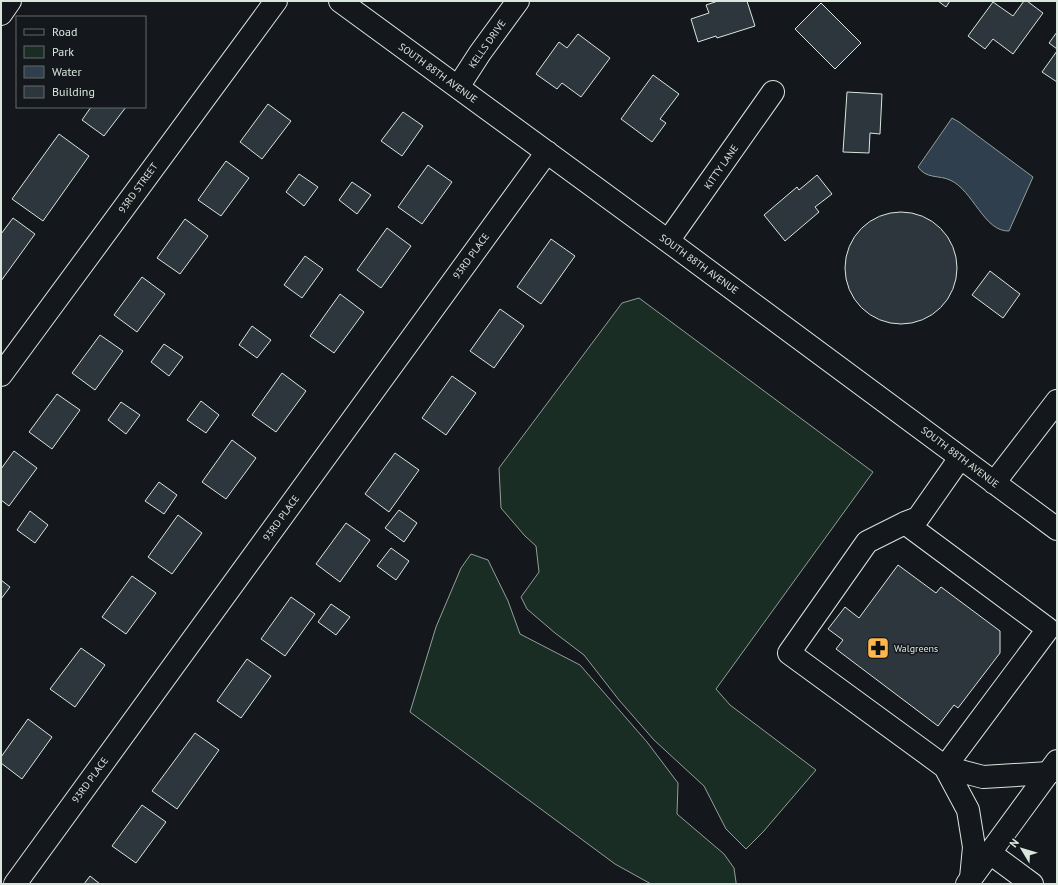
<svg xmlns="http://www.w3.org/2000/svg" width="1058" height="885" font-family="'PT Sans',sans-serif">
  <rect width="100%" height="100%" fill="#14181c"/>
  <path fill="#1a2d24" stroke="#939e99" d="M639,298L873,472L716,689L730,705L816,770L763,832L746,849L726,829L704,786L654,740L619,700L584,655L555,633L527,609L521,597L539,572L536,546L525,536L501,508L499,468L622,303Z
    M471,554L488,560L508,601L520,634L580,665L647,742L678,783L677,814L724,854L734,868L736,882V884H651L615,864L410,712L436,627L461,568Z"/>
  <path fill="#2f3f4d" stroke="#939e99" d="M952,118L959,122L1033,177L1009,231C984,232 973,190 950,180C939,175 926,179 918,167Z"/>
  <path fill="#2c363c" stroke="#d8e6dc" d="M718,1H747L755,26L717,38L716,36L698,42L691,19L709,13L706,5Z
    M938,1H950L946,7Z
    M1024,1H1027L1043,13L1013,54L993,39L985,49L968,36L993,2L1013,16Z
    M821,3L861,43L835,69L795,29Z
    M1057,32V49L1049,43Z
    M578,34L610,58L581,97L562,83L557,89L536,74L559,42L567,48Z
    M1057,51V82L1042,72Z
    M653,75L679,94L660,119L666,123L652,142L621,119Z
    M847,92L882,94L880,134L870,133L869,153L843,152Z
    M268,104L291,121L262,159L240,142Z
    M91,107H126L104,136L82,120Z
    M403,112L423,126L402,156L381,141Z
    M59,134L89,156L43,221L12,199Z
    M226,161L249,178L221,216L198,200Z
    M428,165L452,182L422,224L398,207Z
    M299,174L318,187L304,206L286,192Z
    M817,175L832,194L815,207L819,212L785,241L764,215L797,187L799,190Z
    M352,182L371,195L357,214L339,200Z
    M845 268a56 56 0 1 1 112 0a56 56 0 1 1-112 0Z
    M13,218L35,234L1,281V234Z
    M185,219L208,236L180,274L157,258Z
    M387,228L411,246L381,288L357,270Z
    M551,239L575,256L541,304L517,287Z
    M305,256L323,269L302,298L284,285Z
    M990,271L1020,294L1003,318L972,295Z
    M142,277L165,294L137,332L114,315Z
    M340,294L364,312L334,353L310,336Z
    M500,309L524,326L494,368L470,351Z
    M252,326L271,340L257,358L239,345Z
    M100,335L123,351L95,390L72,373Z
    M164,344L183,357L169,376L151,362Z
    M282,373L306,391L276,432L252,415Z
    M452,376L476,393L446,435L422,418Z
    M57,394L80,410L52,449L29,432Z
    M201,401L219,415L206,433L187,420Z
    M121,402L140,415L126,434L108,420Z
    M232,440L256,458L226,499L202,482Z
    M14,451L37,468L9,506L1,500V469Z
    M395,453L419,470L389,512L365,494Z
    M159,482L177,495L164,514L145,501Z
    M399,510L417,523L404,542L385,528Z
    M30,511L48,525L35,543L17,530Z
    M178,515L202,533L172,574L148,557Z
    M346,523L370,540L340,582L316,564Z
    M391,548L409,561L396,580L377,566Z
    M898,565L936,593L941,587L1000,631V653L958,708L954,705L938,726L836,649L843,640L828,629L845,607L859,618Z
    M132,576L156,593L126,634L102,617Z
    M1,580L10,587L1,599Z
    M291,597L315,614L285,656L261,639Z
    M331,604L350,617L336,635L318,622Z
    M81,648L105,665L75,707L50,689Z
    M247,659L271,676L241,718L217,701Z
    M28,719L52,737L22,779L1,763V757Z
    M195,733L219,750L177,809L152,791Z
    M142,805L166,822L136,863L112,846Z
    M90,876L100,884H84Z"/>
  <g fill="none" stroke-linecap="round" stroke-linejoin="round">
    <g stroke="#d8e6dc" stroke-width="24">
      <path id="minor" d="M340,1L668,241L1057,529
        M1,14L10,1
        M458,87L480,53L518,1
        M668,241L773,92
        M1,375L276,1
        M960,458L918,518L905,523L867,542L789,653L945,767L983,777L1049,773
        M994,483L1057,401
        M905,523L1048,629L945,767
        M945,767L968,810L974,847L971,878
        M990,853L1032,884
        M15,884L547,152"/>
    </g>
    <g stroke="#d8e6dc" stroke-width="24">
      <path id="major" d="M967,884L1057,761"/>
    </g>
    <use href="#minor" stroke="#14181c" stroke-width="22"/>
    <use href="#major" stroke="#14181c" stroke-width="22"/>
  </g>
  <defs>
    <g id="pharmacy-square" transform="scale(1.15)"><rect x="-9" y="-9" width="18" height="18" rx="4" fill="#ffb74d" stroke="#14181c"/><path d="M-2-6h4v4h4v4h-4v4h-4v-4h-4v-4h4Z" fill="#111"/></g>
  </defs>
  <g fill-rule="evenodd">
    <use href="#pharmacy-square" x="878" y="648"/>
  </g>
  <g text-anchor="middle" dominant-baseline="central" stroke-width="3" stroke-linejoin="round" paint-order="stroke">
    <g font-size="10" fill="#d8e6dc" stroke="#14181c">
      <text transform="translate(487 44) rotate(-55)">KELLS DRIVE</text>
      <text transform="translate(438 73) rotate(36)">SOUTH 88TH AVENUE</text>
      <text transform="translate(721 167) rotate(-55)">KITTY LANE</text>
      <text transform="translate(138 188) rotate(-54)">93RD STREET</text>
      <text transform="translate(471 256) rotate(-54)">93RD PLACE</text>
      <text transform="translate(699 264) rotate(36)">SOUTH 88TH AVENUE</text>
      <text transform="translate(960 457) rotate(37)">SOUTH 88TH AVENUE</text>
      <text transform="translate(281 518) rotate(-54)">93RD PLACE</text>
      <text transform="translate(90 780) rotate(-54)">93RD PLACE</text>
    </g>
    <g font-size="10" fill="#d8e6dc" stroke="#14181c" text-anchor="start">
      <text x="894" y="648">Walgreens</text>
    </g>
  </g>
  <rect width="1058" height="885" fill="none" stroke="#d8e6dc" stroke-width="4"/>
  <rect x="16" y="16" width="130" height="92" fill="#14181c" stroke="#626a69"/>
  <rect x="24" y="29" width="20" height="6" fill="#14181c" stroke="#626a69"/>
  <text x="52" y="36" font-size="12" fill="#d8e6dc">Road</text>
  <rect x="24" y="46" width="20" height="12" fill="#1a2d24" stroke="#626a69"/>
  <text x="52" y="56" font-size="12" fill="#d8e6dc">Park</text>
  <rect x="24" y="66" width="20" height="12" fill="#2f3f4d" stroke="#626a69"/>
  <text x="52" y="76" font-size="12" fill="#d8e6dc">Water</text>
  <rect x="24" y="86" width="20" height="12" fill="#2c363c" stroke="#626a69"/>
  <text x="52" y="96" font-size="12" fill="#d8e6dc">Building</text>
  <g transform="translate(1022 849) rotate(308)" stroke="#14181c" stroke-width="3" paint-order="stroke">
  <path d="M0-3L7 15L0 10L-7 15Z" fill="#d8e6dc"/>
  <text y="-6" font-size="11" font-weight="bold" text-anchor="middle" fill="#d8e6dc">N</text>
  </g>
</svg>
